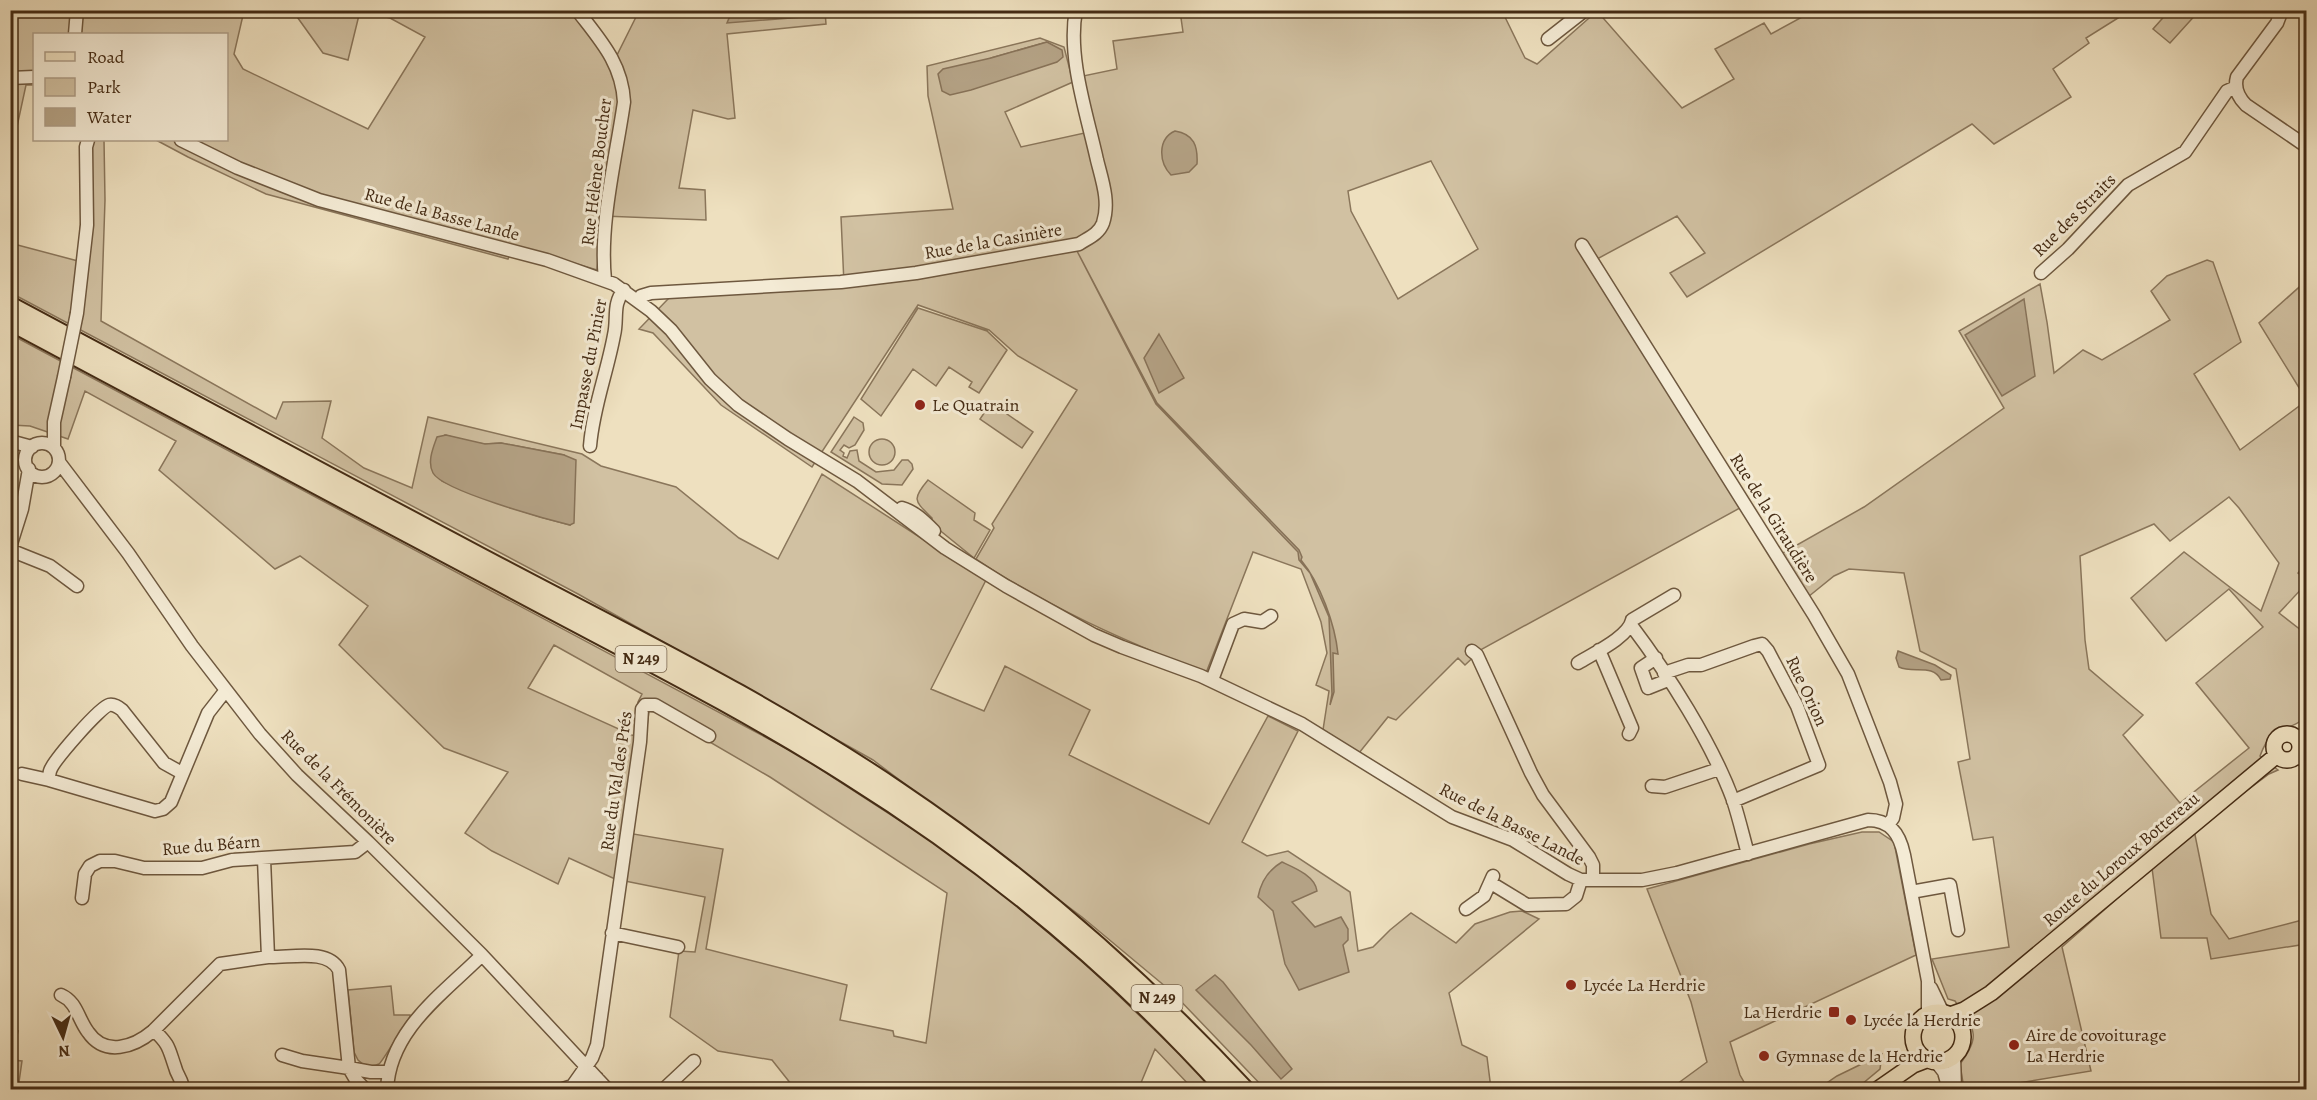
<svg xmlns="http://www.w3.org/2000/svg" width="2317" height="1100" font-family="Alegreya,serif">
  <rect width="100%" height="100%" fill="#eee0bf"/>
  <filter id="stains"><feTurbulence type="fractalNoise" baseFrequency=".00333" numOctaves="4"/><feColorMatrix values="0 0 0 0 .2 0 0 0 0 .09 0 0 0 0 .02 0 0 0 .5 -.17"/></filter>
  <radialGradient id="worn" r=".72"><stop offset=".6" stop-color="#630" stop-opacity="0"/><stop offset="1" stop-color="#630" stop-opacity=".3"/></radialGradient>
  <path fill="#d1c1a2" stroke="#8a765b" stroke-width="1.5" fill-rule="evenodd" d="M2111,10L2118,18L2086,38L2089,43L2053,69L2071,97L1994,144L1972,124L1687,297L1670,273L1705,253L1677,216L1597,259L1749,503L1482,649L1465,665L1458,658L1396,720L1388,717L1359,753L1323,730L1329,691L1316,685L1327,653L1321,622L1301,569L1253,552L1206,673C1127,642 1047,607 976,559L994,528L992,524L1077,390L1018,356L989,330L918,305L812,467L721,405L653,333L639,329L669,298L844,284L841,217L953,209L928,96L927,66L1040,38L1064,47L1073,82L1005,112L1021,147L1094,131L1083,76L1117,69L1113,41L1183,32L1180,11H1502L1525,58L1537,64L1597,11L1682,108L1734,79L1715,49L1764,23L1771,34L1813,11ZM1047,42L942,91L991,58ZM1431,161L1478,249L1398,299L1351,211L1348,191Z
    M10,11H244L234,54L243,69L368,129L425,37L390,18L360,11L348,60L323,53L295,14L283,11H580L616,57L639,11H825L826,24L727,34L735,118L728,119L693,110L679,188L705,190L706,220L603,216L597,270L514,245L508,259L266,194L188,157L156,140H226V34H34V85H26L15,136L11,134Z
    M2169,11H2199L2170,43L2153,29Z
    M81,140H104L105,200L101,321L276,419L283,402L331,401L322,438L364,468L412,488L428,417L582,454L601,466L676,487L739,538L778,559L822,474L986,580L931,689L984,711L1005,666L1090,710L1069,755L1209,824L1268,716L1298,731L1242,842L1267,856L1288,851L1350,892L1358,951L1373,947L1390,930L1411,913L1456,943L1475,924L1510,912L1522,911L1539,919L1449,993L1462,1045L1487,1057L1491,1089H1265L1172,992L1082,917L873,760L578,594L11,293L10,243L78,261L82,204ZM445,435L470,442L485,444L501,443L564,455L570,525C526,514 483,499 442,481Z
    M2207,260L2213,262L2241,342L2194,374L2240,450L2306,401V406L2300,413L2306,419V563L2298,573L2306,578V584L2279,613L2306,634V717C2284,736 2273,721 2260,756L2278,770L2269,774L2194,830L2211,914L2229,939L2306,919V944L2211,959L2207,938H2161L2152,868L2062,947L2091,1071L1983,1089H1964L1960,1064C1982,1035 1974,1029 1955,1001L1948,999L1932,959L2009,947L1993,837L1973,840L1958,762L1970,759L1956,669L1920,651L1904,573L1849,569L1834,576L1808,597L1781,554L1864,507L2004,408L1959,331L2040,284L2047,322L2054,373L2083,350L2102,360L2170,320L2151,291L2167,276ZM2229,497L2239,508L2279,563L2261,611L2184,552L2131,598L2166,641L2229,589L2263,627L2196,683L2249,748L2180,803L2123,735L2143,715L2089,669L2085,640L2080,556L2154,524L2170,541Z
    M2306,281V399L2259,323Z
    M918,308L987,331L1007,350L979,393L969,387L972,382L949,367L936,386L913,369L881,416L861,399Z
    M10,334L797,754L922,835L993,886L1091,969L1192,1066L1212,1089H1193L1155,1049L1138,1090L795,1089L772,1060L718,1051L670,1017L679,951L695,952L705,897L615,879L569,858L558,884L492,851L465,833L508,772L444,748L339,645L368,606L300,556L275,569L159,470L176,441L85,391L68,439L30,426L11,425ZM554,645L642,694L638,702L634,736L528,688ZM649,711L660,713L770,777L947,893L926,1043L894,1036L893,1031L840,1020L847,985L706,949L723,849L633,834Z
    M991,403L1033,432L1022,448L980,419Z
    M854,417L863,423L864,430L855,445L849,448L844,445L840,450L844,453L843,456L847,458L850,451L857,450L859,461L876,472L894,470L902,460H908L912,464L913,469L902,485L882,484L831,452Z
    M869 452a13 13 0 1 1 26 0a13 13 0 1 1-26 0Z
    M928,480L975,513L974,520L990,530L974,558L932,524V518C915,501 911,500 928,480Z
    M1862,832H1879L1894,842L1916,955L1730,1042L1740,1075L1748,1089H1678L1677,1084L1707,1062L1691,1002L1647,889L1809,844Z
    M391,986L394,1015H410V1017C404,1025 383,1061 379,1064C374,1067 369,1066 364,1065L358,1060L354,1052L348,990Z
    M10,1030L18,1031L12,1060L22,1061L18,1089H11Z
    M1882,1054L1880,1069L1856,1089H1818L1837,1076Z"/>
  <path fill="#b4a285" stroke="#877258" stroke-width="1.5" d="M732,11H816V16L727,23Z
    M1047,42L1062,50L1063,57L1057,62L971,90L950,95L942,91L938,74L943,69L991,58Z
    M1175,131C1194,134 1198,146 1197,164L1189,172L1171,175C1159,163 1157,139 1175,131Z
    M1077,251L1157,403L1299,550L1302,557L1301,560C1320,583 1335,624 1338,654L1333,653L1334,692L1330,705L1332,694L1329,617L1310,573L1299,560L1298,552L1156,404Z
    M2024,299L2035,376L2002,396L1965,335Z
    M1159,334L1184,378L1159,393L1144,358Z
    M446,435L485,444L501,443L564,455L576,460L574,523L570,525C546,519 443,491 433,473C427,462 433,448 437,437Z
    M1898,651L1935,665L1951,675L1950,679L1941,680C1933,663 1913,674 1899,667L1896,658Z
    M1282,862C1295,868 1315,876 1317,891L1292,902L1315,927L1341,917L1348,929V940L1343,945L1349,972L1299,990L1285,964L1273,911L1258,897C1261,881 1268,870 1282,862Z
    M1215,975L1223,982L1292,1069L1281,1079L1251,1045L1196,990Z"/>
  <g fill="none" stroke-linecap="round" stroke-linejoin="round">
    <g stroke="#6e583f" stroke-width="15">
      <path id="minor" d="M577,10C600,40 622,63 624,102C616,158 599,224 605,280
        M2282,10L2277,23L2237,77C2234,88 2238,97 2246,105L2306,146
        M75,34L77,10
        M1548,39L1585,10
        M10,78L34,77
        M181,140L238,168L319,200L547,260L614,284L651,311L671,330L710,379L738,405L788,439L857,481L945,548L1006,586L1094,635L1122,647L1201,676L1302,724L1452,817L1513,840L1568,874L1581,880H1642L1677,873L1868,820C1891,820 1900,835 1904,855L1928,981V1011L1926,1015
        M1582,245L1814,615L1848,674L1890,782L1896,804L1893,818L1888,825
        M2041,273L2068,249L2128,185L2185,152L2227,91L2236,87
        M638,300L641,296L651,293L841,282L916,273L1079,244C1088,238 1099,234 1103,223C1110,202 1102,180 1097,160C1087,114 1067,57 1076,10
        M77,313L87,225L86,147L88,140
        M10,441L32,447
        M25 460a17 17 0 1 1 34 0a17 17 0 1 1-34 0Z
        M590,446C593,408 607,373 614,335C618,319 612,304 624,290
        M54,448V422L64,377
        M59,462L128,553L192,646L260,734L297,775L368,842L482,955L608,1090
        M902,508C914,511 925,522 934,531
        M10,547L22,509L29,469
        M10,550L50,566L77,586
        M1631,625C1668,674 1712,743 1733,800C1739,818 1743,836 1748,854
        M1599,650L1632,728L1629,734
        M1472,651L1477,655L1531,773L1543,795L1589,857L1593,865V880
        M1656,658L1641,668L1648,688L1668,680
        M1578,663C1592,654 1629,637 1632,620L1674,595
        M1664,673L1688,665H1701L1754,646L1762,644L1768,651L1797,706L1819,765L1733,801
        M1212,680L1233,624L1244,619L1262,622L1271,616
        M2296,755L2306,762
        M182,773L164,763L122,710C118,707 114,704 109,705C100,707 53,761 50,771C49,774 49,777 49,780L155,811L163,809L171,802L208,713L226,690
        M22,774L49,780
        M1652,786L1665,787L1719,769
        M264,859L268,957C290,958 328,948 339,970L349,1068L302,1061L282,1055
        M1491,883L1527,905L1566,904L1576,896L1581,880
        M1911,892L1950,885L1958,930
        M82,898L85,874L90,866L100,861H115L144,868H202L232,860L355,852L368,842
        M1466,909L1484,896L1493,876
        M612,933L678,947
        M1931,988L1943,1013
        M61,995C77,1002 78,1019 88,1032C105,1057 134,1047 153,1031L220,964L268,957
        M154,1030C170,1046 168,1047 175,1067C177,1076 183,1080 183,1090
        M1954,1056L1955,1090
        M1937,1063L1944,1072L1949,1090
        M573,1085L592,1058L597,1045L640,742L642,709L645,705H655L709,736
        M366,1090L356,1080L349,1068L371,1072H387
        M387,1090C389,1030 444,993 482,955
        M560,1090L597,1078
        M663,1090L694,1061"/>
    </g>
    <g stroke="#442b14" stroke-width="18">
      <path id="major" d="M2274 747a13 13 0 1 1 26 0a13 13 0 1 1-26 0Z
        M1913 1037a25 25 0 1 1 50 0a25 25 0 1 1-50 0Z
        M1950,1015L1964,1010L1991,993L2277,755
        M1877,1090L1913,1065L1926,1060"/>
    </g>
    <g stroke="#442b14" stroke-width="20">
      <path id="highway" d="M10,305C167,389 323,473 480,556C621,631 767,701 899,791C1027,877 1141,977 1246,1090
        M10,322C175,410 339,498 504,585C619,647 737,705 847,775C986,862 1115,968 1225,1090"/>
    </g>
    <use href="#minor" stroke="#f4ebd5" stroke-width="12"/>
    <use href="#major" stroke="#eee0bf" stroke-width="15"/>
    <use href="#highway" stroke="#eee0bf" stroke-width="16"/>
    <g stroke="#6e583f" stroke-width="15" stroke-linecap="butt">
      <path id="minor-bridge" d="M64,377L77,313"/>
    </g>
    <use href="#minor-bridge" stroke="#f4ebd5" stroke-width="12"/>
  </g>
  <g fill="#8f2418" stroke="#f4ebd5" stroke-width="2">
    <circle cx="920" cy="405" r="6"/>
    <circle cx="1571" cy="985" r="6"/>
    <rect x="1828" y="1006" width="12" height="12" rx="3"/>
    <circle cx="1851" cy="1020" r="6"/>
    <circle cx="2014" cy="1045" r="6"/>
    <circle cx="1764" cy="1056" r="6"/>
  </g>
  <g text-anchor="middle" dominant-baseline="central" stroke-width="6" stroke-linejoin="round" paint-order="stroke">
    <g fill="#f4ebd5" stroke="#79654e" stroke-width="1.5">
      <rect x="615.5" y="646" width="51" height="26" rx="4.5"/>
      <rect x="1131.5" y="985" width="51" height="26" rx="4.5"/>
    </g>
    <g font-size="16" font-weight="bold" fill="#442b14">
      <text x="641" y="659">N 249</text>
      <text x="1157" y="998">N 249</text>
    </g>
    <g font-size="18" fill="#442b14" stroke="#f4ebd5">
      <text transform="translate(596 172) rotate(-83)">Rue Hélène Boucher</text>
      <text transform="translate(442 214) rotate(15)">Rue de la Basse Lande</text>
      <text transform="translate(2074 215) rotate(-45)">Rue des Straits</text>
      <text transform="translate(993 241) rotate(-10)">Rue de la Casinière</text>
      <text transform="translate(588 364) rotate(-79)">Impasse du Pinier</text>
      <text transform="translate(1774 518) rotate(58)">Rue de la Giraudière</text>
      <text transform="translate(1807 691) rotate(65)">Rue Orion</text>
      <text transform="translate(616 781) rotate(-82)">Rue du Val des Prés</text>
      <text transform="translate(339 787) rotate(45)">Rue de la Frémonière</text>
      <text transform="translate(1512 824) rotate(27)">Rue de la Basse Lande</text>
      <text transform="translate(211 845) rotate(-5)">Rue du Béarn</text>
      <text transform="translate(2121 859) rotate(-40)">Route du Loroux Bottereau</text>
    </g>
    <g font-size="18" fill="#442b14" stroke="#f4ebd5" text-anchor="start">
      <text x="932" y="405">Le Quatrain</text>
      <text x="1583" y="985">Lycée La Herdrie</text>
      <text x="1822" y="1012" text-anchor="end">La Herdrie</text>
      <text x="1863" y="1020">Lycée la Herdrie</text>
      <text x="2026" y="1035">Aire de covoiturage<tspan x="2026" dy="21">La Herdrie</tspan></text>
      <text x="1776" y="1056">Gymnase de la Herdrie</text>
    </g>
  </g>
  <rect width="2317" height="1100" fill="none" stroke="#eee0bf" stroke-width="36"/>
  <rect x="12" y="12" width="2293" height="1076" fill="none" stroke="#442b14" stroke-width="3"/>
  <rect x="18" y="18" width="2281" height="1064" fill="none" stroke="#442b14" stroke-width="1.5"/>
  <rect x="33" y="33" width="195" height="108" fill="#f4ebd5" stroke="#ae9e88" stroke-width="1.5"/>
  <rect x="45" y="52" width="30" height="9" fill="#eee0bf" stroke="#ae9e88" stroke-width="1.5"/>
  <text x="87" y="63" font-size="18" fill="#442b14">Road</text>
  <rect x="45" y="78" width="30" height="18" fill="#d1c1a2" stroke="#ae9e88" stroke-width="1.5"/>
  <text x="87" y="93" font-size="18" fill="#442b14">Park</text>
  <rect x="45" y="108" width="30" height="18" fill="#b4a285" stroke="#ae9e88" stroke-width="1.5"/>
  <text x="87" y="123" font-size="18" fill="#442b14">Water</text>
  <g transform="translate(63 1037) rotate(175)" stroke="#f4ebd5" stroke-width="4.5" paint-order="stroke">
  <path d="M0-4.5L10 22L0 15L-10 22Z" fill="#442b14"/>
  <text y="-9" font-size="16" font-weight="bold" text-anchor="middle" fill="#442b14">N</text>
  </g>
  <rect width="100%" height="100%" filter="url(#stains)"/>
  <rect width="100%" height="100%" fill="url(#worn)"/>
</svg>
